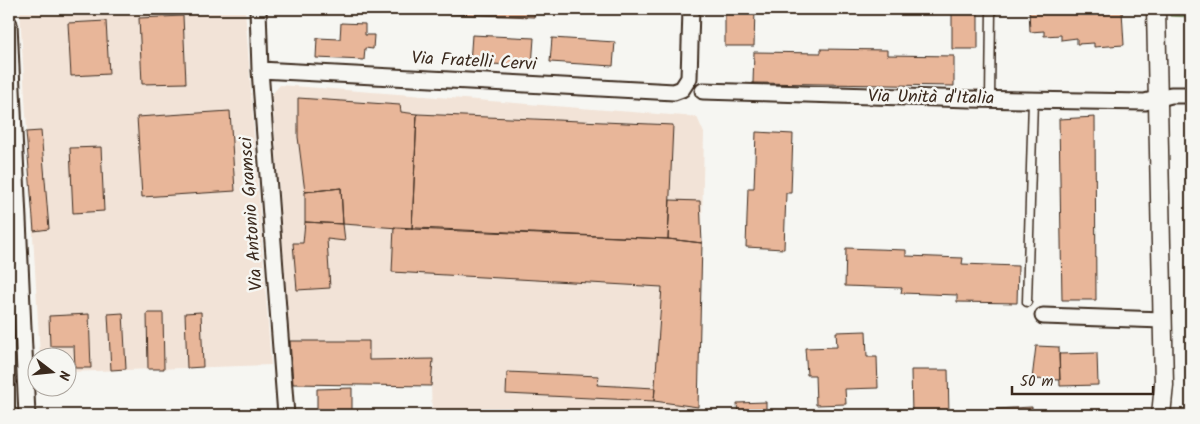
<svg xmlns="http://www.w3.org/2000/svg" width="1200" height="424" font-family="Kalam,sans-serif">
  <rect width="100%" height="100%" fill="#f6f6f2"/>
  <filter id="ink" filterUnits="userSpaceOnUse"><feTurbulence type="fractalNoise" baseFrequency=".02" numOctaves="2"/><feDisplacementMap in="SourceGraphic" scale="10" xChannelSelector="R" yChannelSelector="G"/><feConvolveMatrix kernelMatrix="1 2 1 2 8 2 1 2 1" color-interpolation-filters="sRGB"/></filter>
  <g filter="url(#ink)">
    <path fill="#f2e3d7" d="M23,9H245L271,365L68,372V356H40L20,11Z
      M280,85L697,117L704,133L698,415H432L431,386L293,384L272,94Z"/>
    <path fill="#afde9e" stroke="#75845e" d="M1170,9H1191V17L1170,16Z
      M9,375H13L15,415H9Z"/>
    <path fill="#e8b699" stroke="#3b2a1e" d="M325,9H411L410,12Z
      M423,9H535L534,17L423,13Z
      M725,9H755L754,46H725Z
      M952,9H978V49H952Z
      M1029,9H1094V12L1122,11L1124,45L1094,47V43L1077,44V38L1061,40V35L1044,36V31L1030,32Z
      M183,16L186,83L142,84L139,18Z
      M106,21L109,74L71,76L68,23Z
      M341,23L365,24V35H374L373,49L365,48L364,60L316,58L317,38L340,39Z
      M472,35L534,38L532,66L470,63Z
      M552,38L615,42L613,66L550,62Z
      M821,49L887,50V55L954,56V86L753,83L754,52L821,53Z
      M298,98L400,105L401,112L417,114L412,229L343,224L341,188L305,192L298,137Z
      M230,111L235,191L142,197L137,117Z
      M417,114L673,125L668,239L412,229Z
      M1095,117L1096,300H1062L1059,119Z
      M41,131L49,229L34,231L26,132Z
      M756,132L793,134L791,193H786L784,249L746,247L748,188H754Z
      M101,147L104,211L73,213L70,148Z
      M341,188L343,224L305,222V192Z
      M670,200L700,201L702,243L668,239Z
      M305,222L343,224L345,241L327,239L330,288L297,290L293,243H303Z
      M394,227L668,239L702,243L698,407L654,401L662,287L392,272Z
      M846,248L906,250V256L963,258L962,264L1018,266L1017,303L957,302V295L901,293L902,288L845,286Z
      M9,281H12L14,308H9Z
      M9,308H14L15,336L9,337Z
      M201,312L203,367L187,368L185,313Z
      M123,313L126,369L111,370L108,314Z
      M147,313H163L164,369H148Z
      M89,314L91,368H75L74,346H50L49,316Z
      M866,331L867,357H877L878,388L845,389L846,404L816,405L815,375H807L805,348L837,347L836,332Z
      M290,341H369V360L433,359L431,386L293,384Z
      M1036,346L1059,347L1060,380L1032,379Z
      M1097,353L1098,385L1060,386L1059,354Z
      M911,370H948L949,415H912Z
      M507,372L599,376L597,385L655,388L654,401L506,394Z
      M352,388V415H317V389Z
      M766,402V415H738L737,403Z
      M1032,407V415H996L995,409Z
      M1129,409V415H1055L1054,412Z"/>
    <g fill="none" stroke-linecap="round" stroke-linejoin="round">
      <g stroke="#3b2a1e" stroke-width="11">
        <path id="service" d="M990,100L991,9
          M1027,302L1033,100"/>
      </g>
      <g stroke="#3b2a1e" stroke-width="19">
        <path id="minor" d="M258,9L260,70L286,415
          M9,24L27,415
          M260,70L674,92L682,89L689,78L691,9
          M703,91L970,99L1145,102L1171,95H1191
          M1043,316L1163,320"/>
      </g>
      <g stroke="#3b2a1e" stroke-width="21">
        <path id="tertiary" d="M1156,9L1164,385L1161,415"/>
      </g>
      <use href="#service" stroke="#f6f6f2" stroke-width="8"/>
      <use href="#minor" stroke="#f6f6f2" stroke-width="15"/>
      <use href="#tertiary" stroke="#f6f6f2" stroke-width="18"/>
    </g>
  </g>
  <g text-anchor="middle" dominant-baseline="central" stroke-width="5" stroke-linejoin="round" paint-order="stroke">
    <g font-size="18" fill="#3b2a1e" stroke="#f6f6f2">
      <text transform="translate(474 62) rotate(3)">Via Fratelli Cervi</text>
      <text transform="translate(931 98) rotate(1)">Via Unità d'Italia</text>
      <text transform="translate(252 214) rotate(-94)">Via Antonio Gramsci</text>
    </g>
  </g>
  <rect width="1200" height="424" fill="none" stroke="#f6f6f2" stroke-width="30"/>
  <rect x="15" y="15" width="1170" height="394" fill="none" stroke="#3b2a1e" stroke-width="2" filter="url(#ink)"/>
  <g transform="translate(52 372) rotate(106)"><circle r="24" fill="#f6f6f2" stroke="#aba49d"/>
  <path d="M0-4L9 19L0 12L-9 19Z" fill="#3b2a1e"/>
  <text y="-8" font-size="14" font-weight="bold" text-anchor="middle" fill="#3b2a1e">N</text>
  </g>
  <path d="M1012 386v8h141v-8" fill="none" stroke="#3b2a1e" stroke-width="2.5"/>
  <text x="1020" y="386" font-size="15" fill="#3b2a1e" stroke="#f6f6f2" stroke-width="4" paint-order="stroke">50 m</text>
</svg>
